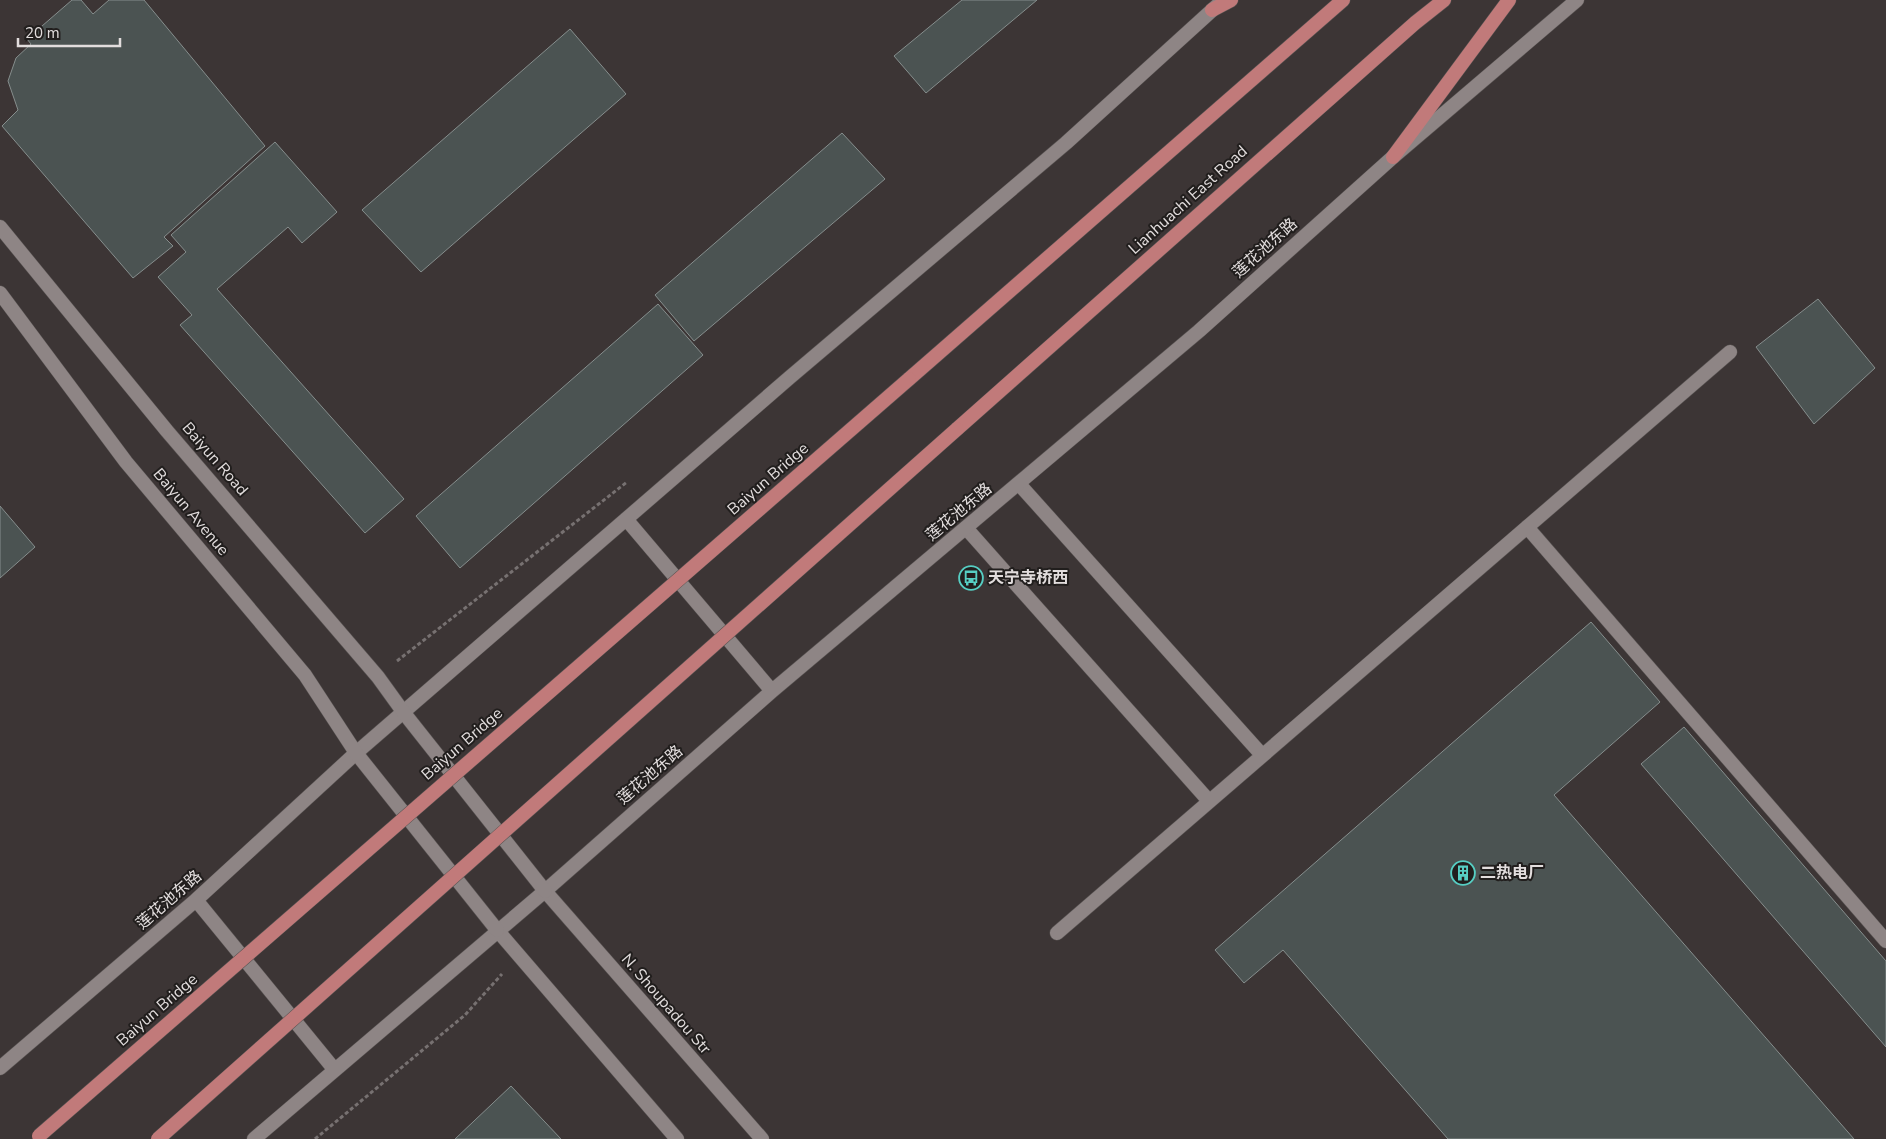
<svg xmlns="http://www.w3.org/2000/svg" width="1886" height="1139" font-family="'Nunito Sans','Noto Sans SC',sans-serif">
  <rect width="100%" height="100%" fill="#3c3535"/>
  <path fill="#4b5352" stroke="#868e8d" d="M72,0H81L93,14L109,0H144L265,146L164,237L173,246L133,278L2,126L18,110L8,81L16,58L31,44L27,39Z
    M962,0H1037L926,93L894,56Z
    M570,29L626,94L421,272L362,210Z
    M842,133L885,179L694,341L655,295Z
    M275,142L337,212L302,243L288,227L217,289L404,499L365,533L180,325L192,315L158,277L186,252L171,235Z
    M1818,299L1875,368L1814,424L1756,347Z
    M658,304L703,355L460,568L416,516Z
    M0,506L35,547L0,578Z
    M1591,622L1660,702L1554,795L1854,1139H1448L1283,950L1244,983L1215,950Z
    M1684,727L1886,961V1047L1641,764Z
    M511,1086L561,1139H455Z"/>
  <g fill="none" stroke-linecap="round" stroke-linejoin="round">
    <g stroke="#585352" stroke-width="15">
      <path id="service" d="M1019,484L1262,755
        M1527,527L1886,941
        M966,528L1209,801
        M1057,933L1730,352"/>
    </g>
    <g stroke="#585352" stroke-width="15">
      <path id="tertiary" d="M626,519L772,691
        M545,891L762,1139
        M196,900L334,1069
        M497,930L677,1139
        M0,1068L196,900L356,753L789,378L1066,143L1220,3
        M254,1139L545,891L772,691L1199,331L1393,157L1577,0"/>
    </g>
    <g stroke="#585352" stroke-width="15">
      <path id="secondary" d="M0,227L167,431L378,677L404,713L545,891
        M0,293L126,462L305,675L356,753L497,930"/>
    </g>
    <g stroke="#585352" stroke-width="15">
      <path id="trunk" d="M1212,10L1231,0
        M1393,157L1509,0
        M909,379L1343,0
        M957,429L1415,23L1444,0"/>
    </g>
    <path stroke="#777171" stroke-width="3" stroke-dasharray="4 2.5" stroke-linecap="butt" d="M397,661L627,482
      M315,1139L465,1015L502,974"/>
    <use href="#service" stroke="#8e8585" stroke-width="14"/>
    <use href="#tertiary" stroke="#8e8585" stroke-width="14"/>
    <use href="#secondary" stroke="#8e8585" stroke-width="14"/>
    <use href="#trunk" stroke="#c17a7a" stroke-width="14"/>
    <g stroke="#585352" stroke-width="15" stroke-linecap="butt">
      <path id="trunk-bridge" d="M39,1136L909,379
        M158,1139L957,429"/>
    </g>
    <use href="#trunk-bridge" stroke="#c17a7a" stroke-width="14"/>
  </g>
  <defs>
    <g id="bus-ring" transform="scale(1.25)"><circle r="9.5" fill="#211e1d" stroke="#56cec3" stroke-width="1.5"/><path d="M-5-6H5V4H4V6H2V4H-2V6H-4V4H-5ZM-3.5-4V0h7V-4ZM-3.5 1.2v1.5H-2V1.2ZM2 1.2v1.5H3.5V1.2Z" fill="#56cec3"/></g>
    <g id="building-ring" transform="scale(1.25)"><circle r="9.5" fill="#211e1d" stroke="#56cec3" stroke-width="1.5"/><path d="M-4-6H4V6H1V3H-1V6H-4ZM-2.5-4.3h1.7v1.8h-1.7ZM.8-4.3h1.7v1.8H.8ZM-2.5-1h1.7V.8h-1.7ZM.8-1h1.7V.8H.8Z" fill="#56cec3"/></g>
  </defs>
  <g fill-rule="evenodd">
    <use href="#bus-ring" x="971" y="578"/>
    <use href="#building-ring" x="1463" y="873"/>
  </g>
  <g text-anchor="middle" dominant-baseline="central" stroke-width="4" stroke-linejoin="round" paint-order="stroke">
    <g font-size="16" fill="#e2dddd" stroke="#211e1d">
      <text transform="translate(1188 200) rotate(-42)">Lianhuachi East Road</text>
      <text transform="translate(1265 248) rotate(-42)">莲花池东路</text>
      <text transform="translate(215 459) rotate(49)">Baiyun Road</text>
      <text transform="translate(768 479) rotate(-41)">Baiyun Bridge</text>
      <text transform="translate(191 512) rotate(50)">Baiyun Avenue</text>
      <text transform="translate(959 512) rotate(-40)">莲花池东路</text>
      <text transform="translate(462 744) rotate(-41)">Baiyun Bridge</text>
      <text transform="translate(650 775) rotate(-41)">莲花池东路</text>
      <text transform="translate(169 900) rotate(-41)">莲花池东路</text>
      <text transform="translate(666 1004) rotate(49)">N. Shoupadou Str</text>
      <text transform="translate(157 1010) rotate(-41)">Baiyun Bridge</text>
    </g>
    <g font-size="16" font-weight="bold" fill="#e2dddd" stroke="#211e1d" text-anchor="start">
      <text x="988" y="578">天宁寺桥西</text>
      <text x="1480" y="873">二热电厂</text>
    </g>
  </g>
  <path d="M18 38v8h102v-8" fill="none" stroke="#e2dddd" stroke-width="2.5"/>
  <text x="25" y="38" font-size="15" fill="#e2dddd" stroke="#211e1d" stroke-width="4" paint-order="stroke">20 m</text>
</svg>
